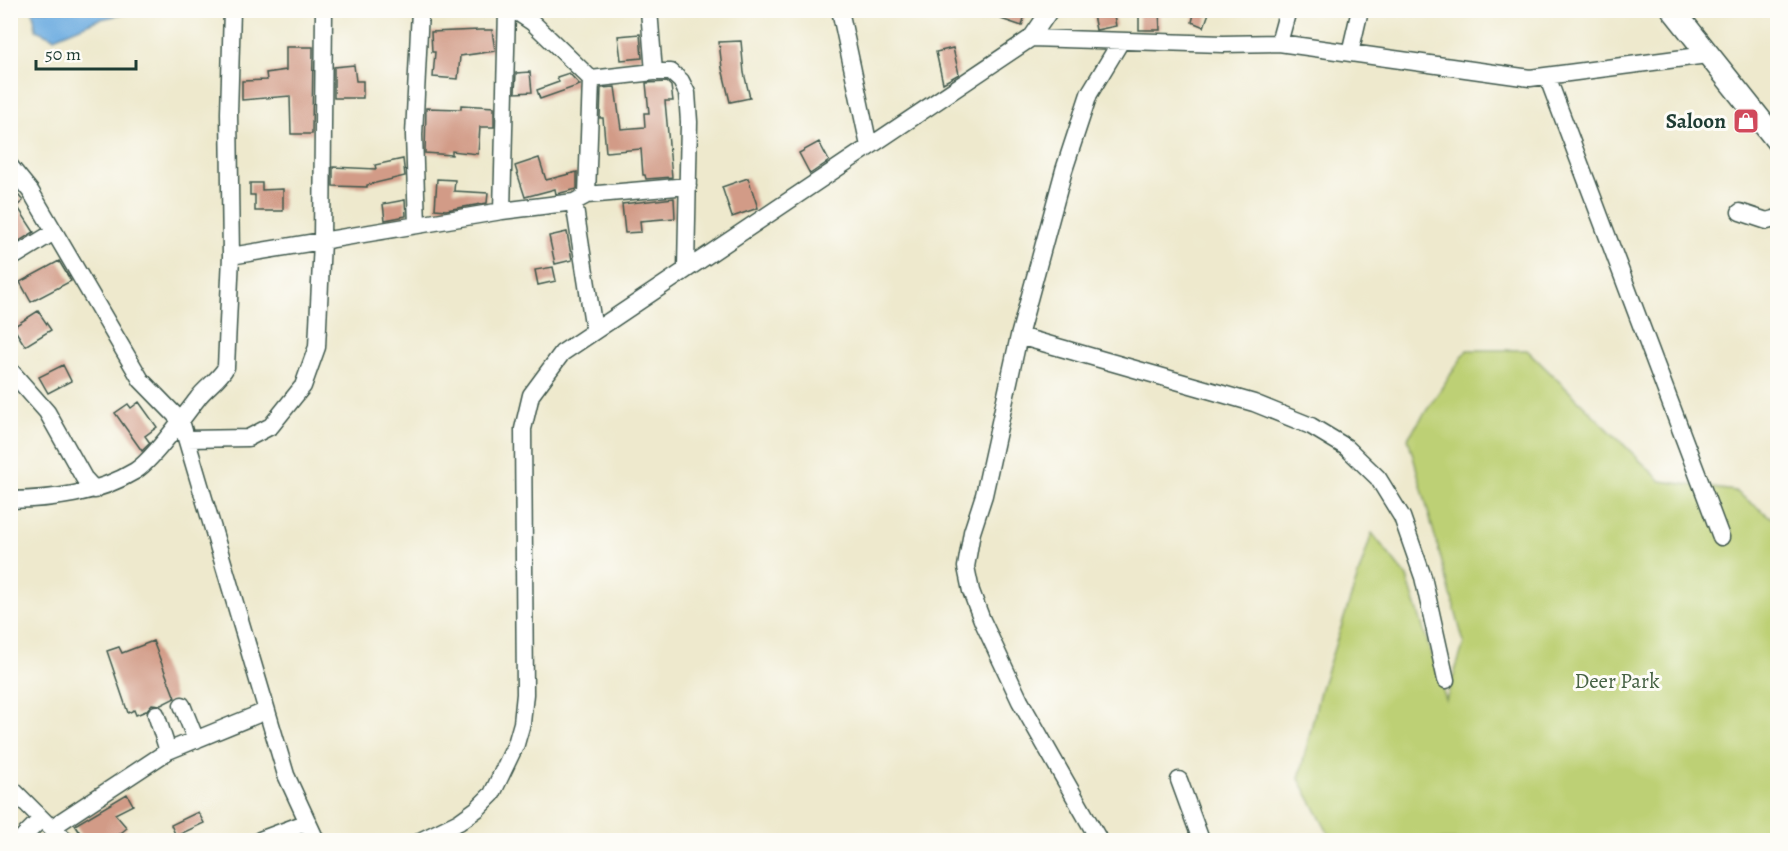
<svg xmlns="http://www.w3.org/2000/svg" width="1788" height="851" font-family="Alegreya,serif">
  <rect width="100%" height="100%" fill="#fdfcf7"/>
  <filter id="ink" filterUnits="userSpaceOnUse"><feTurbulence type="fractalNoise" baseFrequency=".0167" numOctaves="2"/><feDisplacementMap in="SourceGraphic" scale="12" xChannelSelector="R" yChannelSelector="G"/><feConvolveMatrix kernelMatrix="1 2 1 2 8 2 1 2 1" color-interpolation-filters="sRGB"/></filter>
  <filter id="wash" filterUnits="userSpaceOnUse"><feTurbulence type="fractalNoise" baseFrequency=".008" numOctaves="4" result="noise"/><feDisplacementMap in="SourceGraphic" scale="24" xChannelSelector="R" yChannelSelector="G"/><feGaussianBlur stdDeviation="1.35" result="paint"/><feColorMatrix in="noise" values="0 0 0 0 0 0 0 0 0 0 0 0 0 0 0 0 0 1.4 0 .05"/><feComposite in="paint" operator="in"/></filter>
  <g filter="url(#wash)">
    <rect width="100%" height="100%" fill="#eee9cd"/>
    <path fill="#bdd074" stroke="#6e8654" stroke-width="1.5" d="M1467,350H1527L1661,481L1735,491L1777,522V840H1332L1299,779L1320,691L1372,533L1407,577L1446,700L1464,643L1408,438Z"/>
    <path fill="#6eade1" stroke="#46758a" stroke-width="1.5" d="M33,11V10L136,11L97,20L54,38L36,30Z"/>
    <g id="blocks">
      <path fill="#d29b87" d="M1004,10H1026L1022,26L1001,19Z
        M1092,10H1113L1116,26L1096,30Z
        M1139,10H1159L1160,30H1139Z
        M1195,10H1210L1204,27L1192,22Z
        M480,30H492L495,51L460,56L458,79L433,77L435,52H432L431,32Z
        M640,34L642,58L621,60L618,36Z
        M741,41L744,73L750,98L730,102L722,68L719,42Z
        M286,47H313L312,134H291L290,96L242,100V81L267,80L266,73L286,70Z
        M953,48L959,74L943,83L936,52Z
        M354,65L356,81H363V98H334V67Z
        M530,72L532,92L515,93L516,73Z
        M569,73L580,85L540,99L537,90L559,82L557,77Z
        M667,82L671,86L673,101H665L672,177L646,179L645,175H643L641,149L606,152L603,118H600L601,88L615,87L621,129L645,127L644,113H649L646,83Z
        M461,105L494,107V127H480L478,154L452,151V155L425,153L426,108L461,109Z
        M819,142L829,161L810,174L799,153Z
        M539,158L546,180L577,172V189L556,194L555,189L525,197L515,166Z
        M403,159L405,176L367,185V187L333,186V167L376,169L375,165Z
        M748,178L758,208L732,217L722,187Z
        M437,179L455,180L454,191L488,193L487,203L446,210L435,209Z
        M250,183H262V190L283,189V211H255V195H250Z
        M10,185L23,201L17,206L34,232L13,245Z
        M674,198L675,218L640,221L641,232L625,233L622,204Z
        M405,200L406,216L385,220L383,204Z
        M567,232L572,260L555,264L549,236Z
        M59,261L71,281L31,302L20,282Z
        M553,267L556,281L538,285L535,270Z
        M38,311L51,330L25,346L13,327Z
        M63,365L71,381L48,393L39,377Z
        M139,402L157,427L145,436L150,443L142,451L115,413L128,404L131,408Z
        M153,641L175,698L161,705L152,704L146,711L136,715L134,710L128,713L107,651L119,647L122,653Z
        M127,794L133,805L115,814L127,828L112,840H90L85,834L82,836L75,825Z
        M198,812L204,823L176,836L171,825Z"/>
    </g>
  </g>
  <g filter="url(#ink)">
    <use href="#blocks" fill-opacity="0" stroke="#3e574b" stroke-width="1.5"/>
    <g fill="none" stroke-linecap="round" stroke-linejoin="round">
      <g stroke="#3e574b" stroke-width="19">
        <path id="minor" d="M507,10L502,211L574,202L587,195L688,186
          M514,10L532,22L591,79
          M649,10L654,72H671L681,81L687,93L689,122L686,268
          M840,10L869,146
          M1031,38L1050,10
          M1279,43L1288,10
          M1350,53L1360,10
          M1547,76L1721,537
          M10,166L31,192L141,380L181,421L286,775L316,840
          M587,195L591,79L654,72
          M574,202L594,330
          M1740,212L1767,221L1778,218
          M417,225L414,135L420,10
          M231,256L502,211
          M10,259L54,232
          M1019,336L1254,403L1311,426L1346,447L1378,478L1402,517L1423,577L1446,680
          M10,370L47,412L84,478L95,490
          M187,439L248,438L271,426L303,386L317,347L322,241L324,10
          M10,500C54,499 97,494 135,471C152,461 185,415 198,398C206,387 220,379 226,367L231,256L229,113L232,10
          M182,705L196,740
          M156,714L168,751
          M1179,780L1201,840
          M10,787L51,828L66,840
          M51,828L168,751L266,711
          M20,840L41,819
          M260,840L308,822
          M422,840L459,822L477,809L492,794L516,744L522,723L525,694L523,429L531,395L562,353L1031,38L1223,44L1279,43L1530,78L1707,55
          M1099,840L1020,701L982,620L971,591L966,567L972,532L984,495L1019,336L1064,170L1089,94L1121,41"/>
      </g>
      <g stroke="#3e574b" stroke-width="25">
        <path id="major" d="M1673,10L1778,142"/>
      </g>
      <use href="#minor" stroke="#fff" stroke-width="16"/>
      <use href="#major" stroke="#fff" stroke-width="22"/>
    </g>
  </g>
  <defs>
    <g id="shop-square" transform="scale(1.35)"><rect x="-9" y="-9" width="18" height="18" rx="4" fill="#d1495b" stroke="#fdfcf7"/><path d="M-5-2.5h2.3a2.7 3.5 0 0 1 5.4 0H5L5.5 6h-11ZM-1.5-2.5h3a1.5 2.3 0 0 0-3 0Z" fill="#fff"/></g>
  </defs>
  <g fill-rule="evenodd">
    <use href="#shop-square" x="1746" y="121"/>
  </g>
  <g text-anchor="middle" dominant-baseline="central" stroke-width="6" stroke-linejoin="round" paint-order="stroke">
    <g font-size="21" font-weight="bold" fill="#1f3d34" stroke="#fdfcf7" text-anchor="end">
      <text x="1726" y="121">Saloon</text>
    </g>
    <g font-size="21" fill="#466244" stroke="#fdfcf7">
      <text x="1617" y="681">Deer Park</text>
    </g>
  </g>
  <rect width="1788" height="851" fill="none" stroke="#fdfcf7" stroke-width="36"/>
  <path d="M36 60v9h100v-9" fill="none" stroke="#1f3d34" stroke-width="3"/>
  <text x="45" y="60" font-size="18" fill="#1f3d34" stroke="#fdfcf7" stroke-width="4.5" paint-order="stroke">50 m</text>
</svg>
